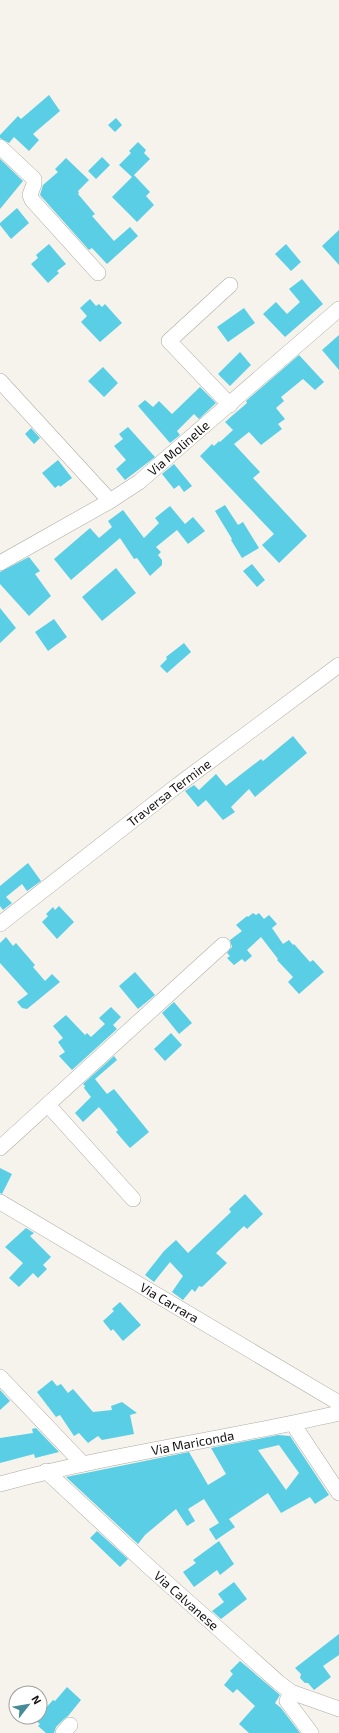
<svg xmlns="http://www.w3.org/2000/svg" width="339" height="1733" font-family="'Exo 2',sans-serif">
  <rect width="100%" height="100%" fill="#f6f3ec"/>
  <path fill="#59cee4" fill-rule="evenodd" d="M49,95L60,111L33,134L39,140L29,151L14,137L9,143L0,138V135L18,116L21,119Z
    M116,118L122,125L115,132L108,125Z
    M138,142L146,150L144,153L150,159L132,177L119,165L131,153L129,151Z
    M102,157L110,165L96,179L88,171Z
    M66,158L89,180L78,191L79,193L78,194L95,214L92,216L114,241L130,227L138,236L107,264L92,248L89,250L40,195L43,185L58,172L55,169Z
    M0,159L23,181L0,209Z
    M134,175L150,192L146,196L154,205L137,222L112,197Z
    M17,208L29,223L11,239L0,225V223Z
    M339,230V265L322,246Z
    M49,244L66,264L57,271L59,273L48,283L31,264L38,258L36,255Z
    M286,244L301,262L291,271L275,254Z
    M302,279L323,304L285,337L263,314L276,302L287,314L300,302L289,289Z
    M90,299L96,306L99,304L102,307L105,304L122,323L100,342L81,322L87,316L80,308Z
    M244,308L255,323L228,342L217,327Z
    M339,335V370L322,350Z
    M240,352L251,365L230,386L218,374Z
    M299,355L324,382L315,390L303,379L281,397L284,401L276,408L285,419L278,424L282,429L261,445L249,432L234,444L260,472L253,478L307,536L279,563L262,545L274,534L200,456L212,444L214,446L219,441L220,442L233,430L225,422L247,403L246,401Z
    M103,367L118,383L104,397L88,381Z
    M200,387L216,403L199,419L194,414L177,431L180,435L170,443L138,406L145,400L153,407L159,401L172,414Z
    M128,427L155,457L125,480L116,469L126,460L114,446L123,439L119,434Z
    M31,428L40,438L34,444L25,434Z
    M58,460L72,478L60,487L59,485L55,488L42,473Z
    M174,464L192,486L184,492L179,485L174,489L162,474Z
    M225,505L238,525L243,522L259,548L242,558L231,540L232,539L215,511Z
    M170,506L185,524L193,517L205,531L188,544L177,530L156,547L161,552L158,555L162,560V565L150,576L137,558L134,559L120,538L71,580L54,559L90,528L99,538L112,527L108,521L123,510L144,538L159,523L155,518Z
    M29,557L40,571L35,574L51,596L29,616L0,584V572Z
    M252,564L265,580L257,587L243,571Z
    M116,568L136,593L102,621L82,597Z
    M0,608L16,628L0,643Z
    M54,619L67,637L48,651L35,632Z
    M184,643L191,652L167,673L160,666L167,659L166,657Z
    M293,736L307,753L255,797L249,789L231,807L235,812L223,820L206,800L198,807L185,791L194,785L199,790L216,774L226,786L261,759L263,761Z
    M28,863L41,881L27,891L22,884L6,897L12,903L3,910L0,906V886Z
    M59,906L74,922L57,939L42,922L48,916L46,914L53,907L55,910Z
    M253,913L256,915L259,913L264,919L269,915L277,924L272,928L283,944L289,940L293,945L294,944L310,962L313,960L324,972L299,994L288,982L293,977L277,960L278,959L261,937L247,950L252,956L245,962L242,959L234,965L227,958L230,956L227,953L232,947L230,940L242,931L236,925L247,916L248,917Z
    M6,937L13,946L16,943L35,965L33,967L45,981L52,974L60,982L27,1009L22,1008L17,1002L28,994L0,963V943Z
    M135,972L155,995L138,1009L119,986Z
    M174,1002L192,1023L179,1034L162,1013Z
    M111,1007L121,1017L113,1025L117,1029L72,1070L59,1056L65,1052L58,1042L63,1038L53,1026L66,1015L85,1035L87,1033L91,1037L105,1024L99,1018Z
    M171,1033L182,1045L165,1061L154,1049Z
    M114,1056L117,1060L95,1079L107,1094L114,1089L149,1132L130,1148L116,1132L118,1130L99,1107L83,1122L75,1113L91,1097L84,1088L85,1086L83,1084Z
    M0,1168L12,1174L2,1194L0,1193Z
    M245,1194L263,1214L247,1229L244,1226L216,1253L227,1263L202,1287L199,1286L195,1292L192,1289L183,1300L172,1292L183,1276L170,1262L154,1282L145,1275L164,1251L176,1240L188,1253L231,1212L229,1209Z
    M26,1228L34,1233L30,1236L51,1257L43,1265L47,1269L38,1278L33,1273L19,1287L9,1278L23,1263L5,1247Z
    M120,1302L141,1325L123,1341L113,1329L111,1331L103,1321L114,1311L112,1309Z
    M52,1380L57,1386L61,1384L68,1393L73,1389L93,1412L112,1410L111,1406L122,1402L137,1413L130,1415L134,1434L102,1440L98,1436L88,1443L79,1433L74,1436L60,1415L56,1417L37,1392Z
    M0,1390L10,1401L0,1410Z
    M36,1428L59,1452L35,1458L34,1454L0,1463V1438L33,1433L32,1429Z
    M278,1435L290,1436L329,1495L315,1504L310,1497L281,1513L268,1493L229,1519L235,1527L216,1540L209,1529L219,1523L204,1499L188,1509L195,1521L187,1526L176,1509L145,1535L138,1544L66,1477L189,1452L208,1485L226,1474L211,1448ZM279,1445L299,1473L286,1490L258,1450Z
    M97,1531L128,1559L120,1567L90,1538Z
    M219,1541L234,1564L220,1575L217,1570L194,1587L183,1572L196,1563L193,1560Z
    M234,1582L247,1599L221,1619L212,1611L224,1602L218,1594Z
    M339,1634V1655L323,1666L331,1677L314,1690L308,1683H305L300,1678L301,1674L295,1668Z
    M240,1661L280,1695L275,1703L281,1708L300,1733H249L239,1724L255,1706L237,1689L233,1693L224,1685L233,1674L230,1671Z
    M67,1687L81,1700L68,1716L64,1719L56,1727L54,1733H46L38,1726L40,1724L35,1720L53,1700L55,1701Z"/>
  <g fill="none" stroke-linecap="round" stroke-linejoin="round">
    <g stroke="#afaca5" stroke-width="16">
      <g id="minor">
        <path d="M0,147L34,179V184L30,195L32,200L98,273"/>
        <path d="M230,285L169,341L230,405"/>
        <path d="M0,381L110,501"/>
        <path id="s1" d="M0,563L110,501L139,482L339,309"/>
        <path id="s2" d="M0,924L178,785L339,665"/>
        <path d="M48,1105L133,1199"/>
        <path d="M0,1148L223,945"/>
        <path id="s3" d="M0,1202L339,1403"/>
        <path d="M0,1377L83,1464"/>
        <path d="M293,1424L339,1493"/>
        <path id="s4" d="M46,1471L148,1566L278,1682L291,1692L339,1709"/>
        <path id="s5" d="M0,1484C111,1454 227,1439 339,1413"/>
        <path d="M291,1692L287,1701L311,1733"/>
        <path d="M63,1733L70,1725"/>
      </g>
    </g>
    <use href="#minor" stroke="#fff" stroke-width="15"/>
  </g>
  <g text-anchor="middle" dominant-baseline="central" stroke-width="4" stroke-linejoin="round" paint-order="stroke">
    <g font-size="13" fill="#141210" stroke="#fff">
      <text stroke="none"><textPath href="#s1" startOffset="213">Via Molinelle</textPath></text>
      <text stroke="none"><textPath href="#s2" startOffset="214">Traversa Termine</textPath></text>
      <text stroke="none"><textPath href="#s3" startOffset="197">Via Carrara</textPath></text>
      <text stroke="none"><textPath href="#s5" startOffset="197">Via Mariconda</textPath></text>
      <text stroke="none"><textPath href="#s4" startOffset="191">Via Calvanese</textPath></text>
    </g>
  </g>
  <g transform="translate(28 1705) rotate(59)"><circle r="19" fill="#ffffff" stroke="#a1a09f"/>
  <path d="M0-3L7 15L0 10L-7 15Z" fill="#468b98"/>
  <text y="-6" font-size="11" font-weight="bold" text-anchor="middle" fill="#141210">N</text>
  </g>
</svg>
